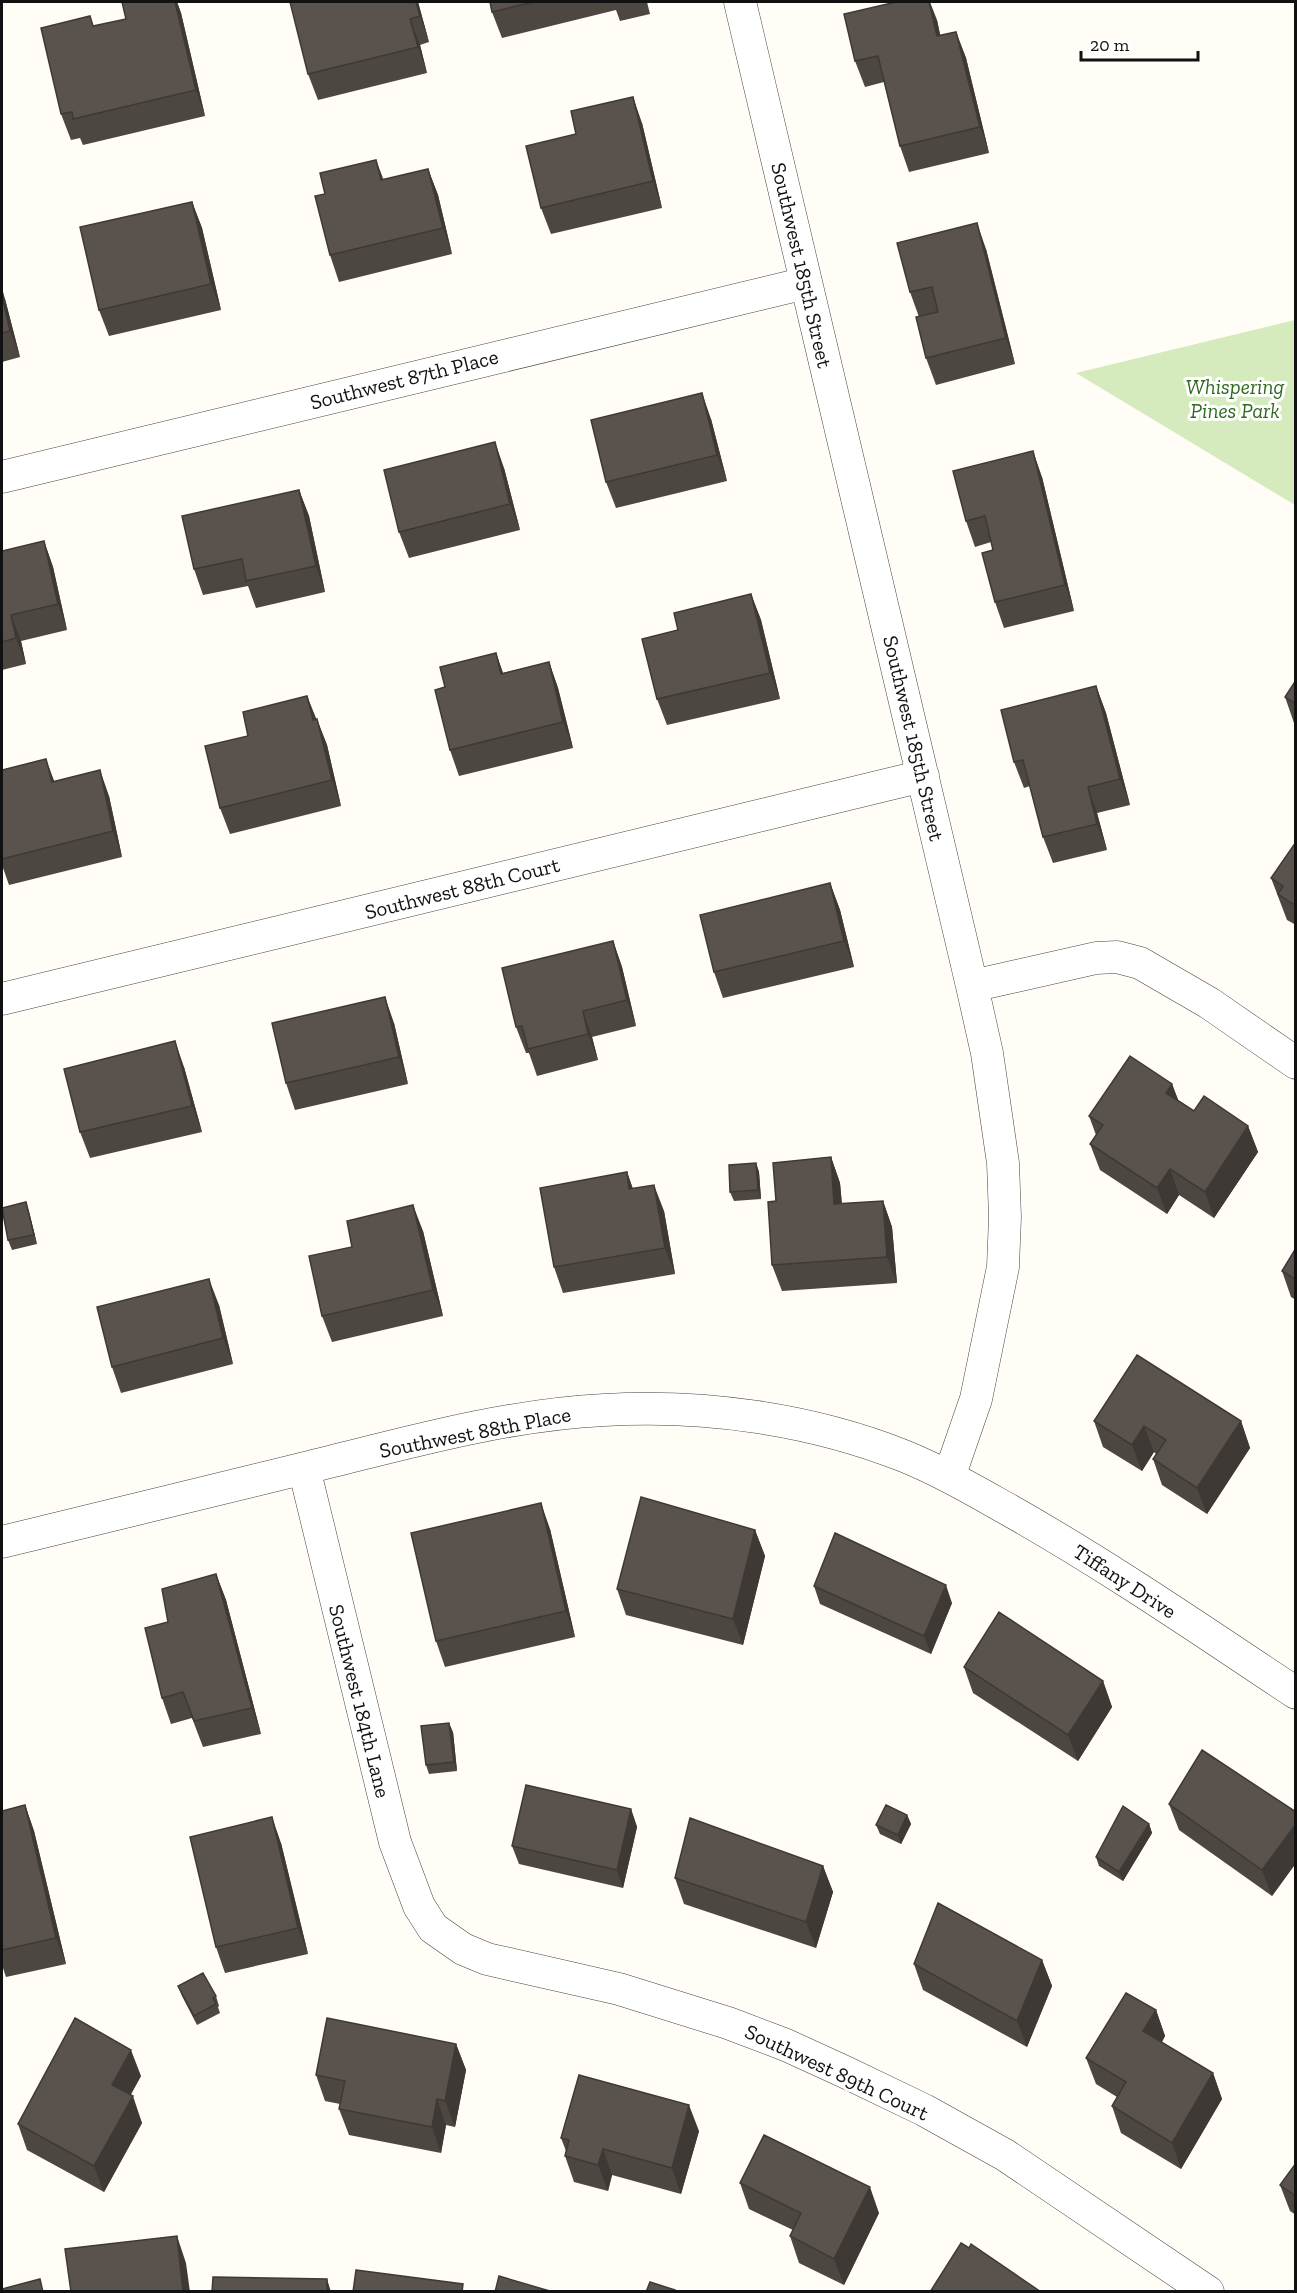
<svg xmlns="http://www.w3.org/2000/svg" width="1297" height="2293" font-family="'Zilla Slab',serif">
  <rect width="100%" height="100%" fill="#fffdf5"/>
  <path fill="#d5ebbd" d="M1295,320V505L1076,373Z"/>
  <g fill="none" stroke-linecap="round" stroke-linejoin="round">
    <g stroke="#444" stroke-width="33">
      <path id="minor" d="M740,2L972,986L987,1053L1003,1163L1005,1217L1003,1267L976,1399L949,1477
        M2,477L806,283
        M972,986L1096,958L1117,957L1140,963L1209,1003L1296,1063
        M2,999L923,776
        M304,1468L395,1842L419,1906L433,1928L463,1949L487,1959L619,1989L728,2023L786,2045L845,2072L924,2110L1005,2155L1208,2292
        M2,1542C103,1517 204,1493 305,1468C403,1444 503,1415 604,1410C704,1404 811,1419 904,1456C941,1471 975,1491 1009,1510C1108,1566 1201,1630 1296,1693"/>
    </g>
    <use href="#minor" stroke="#fff" stroke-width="32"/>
  </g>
  <path fill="#4d4742" d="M122,2H177L181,13L205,116L83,145L80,138L71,140L61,114L94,26L126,19Z
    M418,2L429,42L420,45L427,73L318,100L308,74Z
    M490,2H647L650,14L620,21L616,10L502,38L492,12Z
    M937,20L940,35L956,32L966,58L989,153L909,172L900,146L884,82L865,87L855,61Z
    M642,123L662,208L551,234L541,208Z
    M428,169L438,195L452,254L339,282L330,255L383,180Z
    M192,202L202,228L221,310L109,336L99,310Z
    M986,249L1015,364L936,385L926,358L919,317L910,292Z
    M2,295L5,299L20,357L2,362Z
    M711,419L727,481L616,508L606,482Z
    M504,468L520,530L409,558L399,532Z
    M1042,477L1074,611L1004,628L995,602L993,550L991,542L975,547L966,521Z
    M299,490L309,516L325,592L256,608L248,586L203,595L194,569Z
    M44,541L53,567L67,630L21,641L26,664L2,670V551Z
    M751,594L761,620L780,699L667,725L657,699L678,630Z
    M496,653L503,673L549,662L558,688L573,748L459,776L450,750L445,687Z
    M1296,680V724L1294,723L1285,697Z
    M1096,686L1106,713L1130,805L1097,813L1107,850L1053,863L1043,837L1030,786L1024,788L1014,762Z
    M307,696L327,745L341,806L230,834L220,808L248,736Z
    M2,770L54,781L109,796L122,857L9,885L2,865Z
    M1296,842V925L1287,920L1271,878Z
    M830,883L840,910L854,967L723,998L714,972Z
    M613,941L622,967L636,1026L592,1037L598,1060L537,1076L529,1053H526L516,1027Z
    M394,1023L408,1084L295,1110L286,1083Z
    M184,1067L202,1132L90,1158L80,1132Z
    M1172,1084L1178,1100L1194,1111L1248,1126L1258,1152L1214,1218L1179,1195L1167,1214L1100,1170L1090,1144L1096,1135L1089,1116Z
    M831,1157L840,1183L842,1204L883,1201L892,1227L897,1283L782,1291L772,1265L776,1201Z
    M756,1163L759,1172L761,1199L734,1201L730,1192Z
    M627,1172L633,1189L664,1211L675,1274L563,1293L554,1267Z
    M29,1212L37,1244L12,1250L8,1240Z
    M423,1231L443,1316L332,1342L322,1316Z
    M1296,1248V1300L1291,1297L1282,1271Z
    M219,1305L233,1364L121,1393L112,1367Z
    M1094,1421H1241L1250,1448L1207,1514L1162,1485L1153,1459L1156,1454L1154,1452L1142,1471L1103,1447Z
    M550,1529L575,1637L445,1667L436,1641Z
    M755,1530L765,1556L743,1645L626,1615L617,1589Z
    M216,1574L226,1600L261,1734L203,1747L192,1718L171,1724L162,1698L168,1622Z
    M814,1586L952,1603L931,1654L820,1604Z
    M964,1667L1103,1681L1112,1707L1078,1761L973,1693Z
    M453,1732L457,1771L429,1774L426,1765Z
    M1169,1804L1296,1824V1863L1272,1896L1179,1830Z
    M25,1805L34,1831L66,1964L6,1977L2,1965V1811Z
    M631,1809L637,1827L623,1888L519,1864L512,1846Z
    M907,1815L911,1824L901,1844L880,1834L876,1825Z
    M1149,1824L1152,1833L1123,1881L1099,1866L1096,1857Z
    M281,1843L308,1954L225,1973L216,1947Z
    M823,1866L833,1892L816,1948L684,1904L675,1878Z
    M1042,1960L1052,1986L1027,2047L923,1990L914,1964Z
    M178,1986L216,1996L219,2006L218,2007L220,2013L197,2025L182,1996Z
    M1156,2010L1165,2036L1162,2042L1213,2073L1222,2099L1181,2169L1121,2133L1112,2106L1117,2097L1096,2084L1086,2058Z
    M456,2044L466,2070L455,2127L446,2125L441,2153L349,2135L339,2109L340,2104L325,2101L316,2075Z
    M141,2076L130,2095L142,2123L104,2192L27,2150L18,2124Z
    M699,2131L681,2194L612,2175L608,2191L574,2182L565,2156L566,2151L561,2138Z
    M1296,2163V2215L1290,2211L1280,2185Z
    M740,2183L879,2213L844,2285L799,2263L790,2236L793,2230L749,2209Z"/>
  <path fill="#3f3936" d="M175,2H177L181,13L205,116L196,90Z
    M416,2H418L429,42L420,16Z
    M929,2H930L937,20L946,62L937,36Z
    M410,19L420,45L427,73L418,47Z
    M956,32L966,58L989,153L980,127Z
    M633,97L642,123L662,208L653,181Z
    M376,160L386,186L381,180Z
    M428,169L438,195L452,254L443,228Z
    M192,202L202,228L221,310L211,284Z
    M977,223L986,249L1015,364L1006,338Z
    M2,288L5,299L20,357L10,331L2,295Z
    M702,393L711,419L727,481L717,455Z
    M495,442L504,468L520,530L510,504Z
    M1033,451L1042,477L1074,611L1065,585Z
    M299,490L309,516L325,592L316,566Z
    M44,541L53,567L67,630L58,604Z
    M751,594L761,620L780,699L770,673Z
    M11,615L21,641L26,664L16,638Z
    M496,653L505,679L501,674Z
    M549,662L558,688L573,748L563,722Z
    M1096,686L1106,713L1130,805L1120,779Z
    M307,696L317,722L313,720Z
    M317,719L327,745L341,806L332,780Z
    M46,759L56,786L52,782Z
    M100,770L109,796L122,857L113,831Z
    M1088,787L1097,813L1107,850L1097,824Z
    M830,883L840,910L854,967L844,941Z
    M613,941L622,967L636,1026L627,1000Z
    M385,997L394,1023L408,1084L399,1057Z
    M583,1011L592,1037L598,1060L588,1034Z
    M175,1041L184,1067L202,1132L192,1106Z
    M1172,1084L1182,1110L1166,1093Z
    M1248,1126L1258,1152L1214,1218L1205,1192Z
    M831,1157L840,1183L844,1230L834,1204Z
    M756,1163L759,1172L761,1199L758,1190Z
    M1170,1169L1179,1195L1167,1214L1157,1188Z
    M627,1172L636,1198L629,1189Z
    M654,1185L664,1211L675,1274L665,1248Z
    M883,1201L892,1227L897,1283L887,1257Z
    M26,1202L29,1212L37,1244L34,1235Z
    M413,1205L423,1231L443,1316L433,1290Z
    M209,1279L219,1305L233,1364L223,1338Z
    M1241,1421L1250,1448L1207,1514L1197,1488Z
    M1144,1426L1154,1452L1142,1471L1132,1445Z
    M541,1503L550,1529L575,1637L566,1611Z
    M755,1530L765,1556L743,1645L733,1619Z
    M216,1574L226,1600L261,1734L252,1708Z
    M946,1585L952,1603L931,1654L924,1636Z
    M1103,1681L1112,1707L1078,1761L1068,1735Z
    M449,1723L453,1732L457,1771L454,1762Z
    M25,1805L34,1831L66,1964L56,1938Z
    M631,1809L637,1827L623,1888L617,1870Z
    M907,1815L911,1824L901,1844L898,1835Z
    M272,1817L281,1843L308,1954L298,1928Z
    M1149,1824L1152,1833L1123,1881L1119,1872Z
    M1296,1824V1863L1272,1896L1262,1870Z
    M823,1866L833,1892L816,1948L806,1922Z
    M1042,1960L1052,1986L1027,2047L1017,2021Z
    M1156,2010L1165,2036L1153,2057L1143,2031Z
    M456,2044L466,2070L455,2127L445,2101Z
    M131,2050L141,2076L122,2111L112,2085Z
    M1213,2073L1222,2099L1181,2169L1172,2143Z
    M133,2096L142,2123L104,2192L94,2166Z
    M437,2099L446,2125L441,2153L432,2127Z
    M689,2105L699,2131L681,2194L672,2168Z
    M603,2149L612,2175L608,2191L598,2165Z
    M870,2187L879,2213L844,2285L834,2259Z
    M177,2236L186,2263L190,2292H183Z
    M327,2279L331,2292H327Z"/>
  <path fill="#5a524d" stroke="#3f3936" stroke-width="1.5" d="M122,2H175L196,90L73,119L72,112L61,114L41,28L90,16L93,26L126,19Z
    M290,2H416L420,16L410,19L418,47L308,74Z
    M490,2H533L492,12Z
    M896,2H929L937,36L956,32L980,127L900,146L878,56L855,61L844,14Z
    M633,97L653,181L541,208L526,146L576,134L571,111Z
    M376,160L381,180L428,169L443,228L330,255L315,196L325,194L320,173Z
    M192,202L211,284L99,310L80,227Z
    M977,223L1006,338L926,358L916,317L938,312L932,287L910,292L897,243Z
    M2,295L10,331L2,333Z
    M702,393L717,455L606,482L591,420Z
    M495,442L510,504L399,532L384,470Z
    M1033,451L1065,585L995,602L982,553L993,550L985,516L966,521L953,471Z
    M299,490L316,566L246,581L242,559L194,569L182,516Z
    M44,541L58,604L11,615L16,638L2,642V551Z
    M751,594L770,673L657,699L642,639L678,630L674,613Z
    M496,653L501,674L549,662L563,722L450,750L435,690L445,687L440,667Z
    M1296,680V704L1285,697Z
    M1096,686L1120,779L1088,787L1097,824L1043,837L1023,760L1014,762L1001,710Z
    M307,696L313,720L317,719L332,780L220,808L205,746L248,736L243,712Z
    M46,759L52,782L100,770L113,831L2,859V770Z
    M1296,842V906L1278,894L1283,886L1271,878Z
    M830,883L844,941L714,972L700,915Z
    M613,941L627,1000L583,1011L588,1034L528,1049L522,1026L516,1027L502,968Z
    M385,997L399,1057L286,1083L272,1023Z
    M175,1041L192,1106L80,1132L64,1069Z
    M1130,1056L1172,1084L1166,1093L1194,1111L1204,1096L1248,1126L1205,1192L1170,1169L1157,1188L1090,1144L1103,1125L1089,1116Z
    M831,1157L834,1204L883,1201L887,1257L772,1265L768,1202L776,1201L773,1163Z
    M756,1163L758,1190L730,1192L729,1165Z
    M627,1172L629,1189L654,1185L665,1248L554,1267L540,1188Z
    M26,1202L34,1235L8,1240L2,1208Z
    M413,1205L433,1290L322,1316L309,1256L352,1247L347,1221Z
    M1296,1248V1280L1282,1271Z
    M209,1279L223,1338L112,1367L97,1307Z
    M1137,1355L1241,1421L1197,1488L1153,1459L1166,1440L1144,1426L1132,1445L1094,1421Z
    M641,1497L755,1530L733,1619L617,1589Z
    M541,1503L566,1611L436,1641L411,1533Z
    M835,1533L946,1585L924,1636L814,1586Z
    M216,1574L252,1708L194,1721L183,1692L162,1698L145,1628L168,1622L162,1589Z
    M999,1612L1103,1681L1068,1735L964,1667Z
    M449,1723L454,1762L426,1765L421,1726Z
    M1202,1750L1296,1812V1824L1262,1870L1169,1804Z
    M526,1785L631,1809L617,1870L512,1846Z
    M25,1805L56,1938L2,1950V1811Z
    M886,1805L907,1815L898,1835L876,1825Z
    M1123,1806L1149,1824L1119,1872L1096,1857Z
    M272,1817L298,1928L216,1947L190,1837Z
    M690,1818L823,1866L806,1922L675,1878Z
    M938,1903L1042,1960L1017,2021L914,1964Z
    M203,1973L216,1996L213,1998L216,2004L194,2016L178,1986Z
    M1126,1993L1156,2010L1143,2031L1213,2073L1172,2143L1112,2106L1126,2082L1086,2058Z
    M75,2018L131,2050L112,2085L133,2096L94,2166L18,2124Z
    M327,2018L456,2044L445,2101L437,2099L432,2127L339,2109L345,2081L316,2075Z
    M579,2075L689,2105L672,2168L603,2149L598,2165L565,2156L569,2140L561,2138Z
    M764,2135L870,2187L834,2259L790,2236L801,2213L740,2183Z
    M1296,2163V2196L1280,2185Z
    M177,2236L183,2292H71L65,2249Z
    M961,2243L969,2248L971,2244L1041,2292H930Z
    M356,2270L463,2284L462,2292H353Z
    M499,2276L553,2292H495Z
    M213,2277L327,2279V2292H212Z
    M40,2279L43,2292H2V2289Z
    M650,2282L675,2290L674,2292H646Z"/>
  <g text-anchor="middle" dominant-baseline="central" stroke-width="6" stroke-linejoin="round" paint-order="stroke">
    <g font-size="21" fill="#111" stroke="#fff">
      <text transform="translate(802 265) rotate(77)">Southwest 185th Street</text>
      <text transform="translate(404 379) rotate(-14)">Southwest 87th Place</text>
      <text transform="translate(914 738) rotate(77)">Southwest 185th Street</text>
      <text transform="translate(462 888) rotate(-14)">Southwest 88th Court</text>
      <text transform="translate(475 1432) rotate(-11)">Southwest 88th Place</text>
      <text transform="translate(1125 1581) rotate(33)">Tiffany Drive</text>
      <text transform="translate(360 1701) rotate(76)">Southwest 184th Lane</text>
      <text transform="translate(837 2072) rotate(25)">Southwest 89th Court</text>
    </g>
    <g font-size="21" font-style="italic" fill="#2f6b1f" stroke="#fff">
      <text x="1235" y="386">Whispering<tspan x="1235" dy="24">Pines Park</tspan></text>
    </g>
  </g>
  <rect width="1297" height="2293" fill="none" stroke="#111111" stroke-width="6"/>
  <path d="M1081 51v9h117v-9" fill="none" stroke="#111111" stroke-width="3"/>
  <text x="1090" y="51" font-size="18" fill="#111111" stroke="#ffffff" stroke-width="4.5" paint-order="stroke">20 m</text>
</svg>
